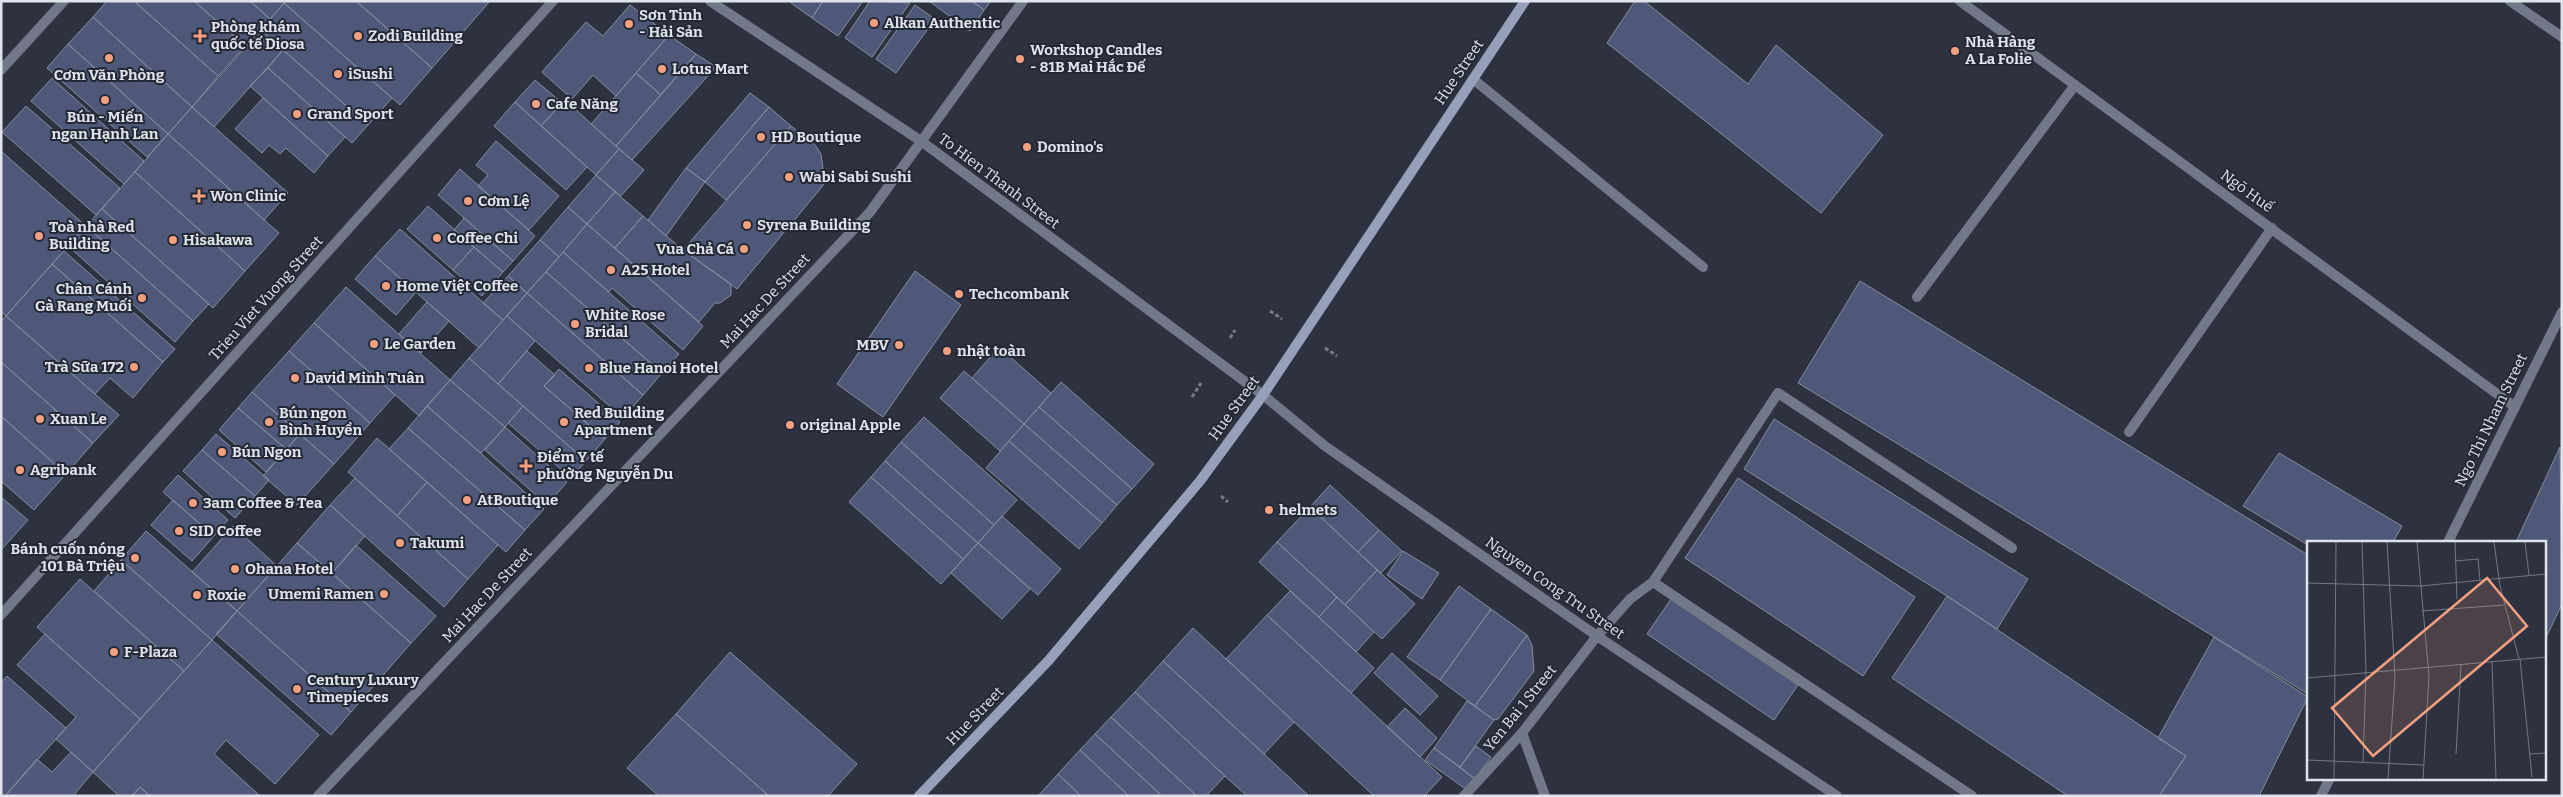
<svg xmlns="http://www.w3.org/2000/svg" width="2563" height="797" font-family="Bitter,serif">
  <rect width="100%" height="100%" fill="#2e3240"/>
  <path fill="#4f5878" stroke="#878d9d" d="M107,1H134L218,76L192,107L93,17Z
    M134,1H194L245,46L218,76Z
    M194,1H250L270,19L245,46Z
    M250,1H286L270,19Z
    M286,1H356L432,68L400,105L284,3Z
    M356,1H490L432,68Z
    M792,1H823L812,18L791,3Z
    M823,1H863L838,36L812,18Z
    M870,1L910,3L872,57L845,38Z
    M929,1H972L984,10L970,31Z
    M972,1H991L984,10Z
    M1635,1H1644L1748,84L1776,45L1883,135L1821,213L1607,43Z
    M284,3L392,98L368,125L261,30Z
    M630,5L669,35L616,96L593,75L572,99L542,72L586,22L603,36Z
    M915,5L935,19L896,73L876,59Z
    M93,17L192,107L168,134L68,44Z
    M261,30L283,50L214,127L192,107Z
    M669,35L696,54L661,95L636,73Z
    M68,44L168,134L147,157L47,68Z
    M283,50L368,125L352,143L268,68Z
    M696,54L716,67L632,160L616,146Z
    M268,68L345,137L328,156L250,86Z
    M636,73L661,95L616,146L591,124Z
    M52,78L144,161L124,184L31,101Z
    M535,80L562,103L541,126L515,102Z
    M750,93L769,107L705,182L686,168Z
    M263,98L328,156L314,173L286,148L280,154L269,145L262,153L235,129Z
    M565,100L619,149L596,175L541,126Z
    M515,102L587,167L566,190L494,126Z
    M26,106L120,188L96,215L2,132Z
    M192,107L288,193L264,220L168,134Z
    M769,107L791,126L726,200L705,182Z
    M791,126L815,145L821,154L825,183L737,289L683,250Z
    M168,134L279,233L245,271L135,172Z
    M496,141L559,196L529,230L478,186L488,175L476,165Z
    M619,149L644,170L621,196L596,175Z
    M1,151L86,226L6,316L1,312Z
    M686,168L705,182L666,236L648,220Z
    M460,169L535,236L513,261L438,195Z
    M135,172L245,271L213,308L102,209Z
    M596,175L615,192L587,224L568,207Z
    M615,192L643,216L615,248L587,224Z
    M428,206L474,247L453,270L407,229Z
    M568,207L587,224L559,257L540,240Z
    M102,209L209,304L193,321L86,226Z
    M643,216L683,250L731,284V295L720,303H715L699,322L615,248Z
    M464,218L513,261L503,272L454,230Z
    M587,224L703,326L683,350L612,288L609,292L563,252Z
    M86,226L193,321L175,342L68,246Z
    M400,229L503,320L479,348L375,256Z
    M540,240L559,257L527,293L508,276Z
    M474,247L503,272L482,296L453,270Z
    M64,251L175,349L163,362L52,264Z
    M563,252L679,354L662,373L546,272Z
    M375,256L416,292L396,315L355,279Z
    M52,264L163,362L133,398L110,378L95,394L6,316Z
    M915,271L961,305L883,417L837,384Z
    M546,272L662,373L643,395L527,293Z
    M508,276L527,293L503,320L483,303Z
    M1860,281L2308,555V694L1798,383Z
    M346,287L450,380L419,416L314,323Z
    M527,293L643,395L623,418L507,316Z
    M427,302L449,321L421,353L399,334Z
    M6,316L119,415L93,443L1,362V321Z
    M507,316L535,341L498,384L469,358Z
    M314,323L395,395L370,423L289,351Z
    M999,347L1051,393L1024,424L972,378Z
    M289,351L370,423L334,464L252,392Z
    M527,351L555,375L544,386L605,439L586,461L498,384Z
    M469,358L523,406L505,427L450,380Z
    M1,362L93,443L66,474L1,416Z
    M559,369L620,422L605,439L544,386Z
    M964,371L1024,424L1000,451L940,398Z
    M450,380L505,427L481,453L427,406Z
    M1061,382L1154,464L1132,489L1039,407Z
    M252,392L300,434L286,449L238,408Z
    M427,406L544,509L525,530L408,428Z
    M523,406L586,461L571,478L508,423Z
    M1039,407L1132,489L1117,505L1024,424Z
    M238,408L286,449L266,472L219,430Z
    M1,416L66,474L34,510L1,481Z
    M924,417L1017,500L994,525L901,442Z
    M1774,419L2028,579L1997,629L1947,596L1744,469Z
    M1024,424L1117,505L1102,523L1009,441Z
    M505,427L567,482L547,505L485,450Z
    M408,428L525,530L506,552L389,449Z
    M216,434L269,480L255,496L202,450Z
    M300,434L334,464L297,505L263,476Z
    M377,438L427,482L397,516L348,472Z
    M1009,441L1102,523L1079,549L986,468Z
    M901,442L994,525L978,543L885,461Z
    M2560,447L2562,604L2544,642V542H2516Z
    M202,450L255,496L235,518L183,471Z
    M2279,453L2402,526L2393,542H2308V545L2243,506Z
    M885,461L978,543L963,559L871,477Z
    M178,475L228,520L214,536L163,492Z
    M871,477L963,559L941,584L849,502Z
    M355,478L468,579L444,607L330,505Z
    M1738,478L1915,597L1863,676L1685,558Z
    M427,482L498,545L468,579L397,516Z
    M1330,485L1379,530L1358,552L1310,507Z
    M1,497L28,520L1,550Z
    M173,500L214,536L192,561L151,525Z
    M330,505L365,536L332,573L297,543Z
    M1310,507L1377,570L1345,605L1277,542Z
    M1002,516L1061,569L1038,595L978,543Z
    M233,526L277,566L237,611L192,572Z
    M1379,530L1402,551L1381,573L1358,552Z
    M146,531L237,611L212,640L121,560Z
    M1277,542L1337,597L1319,617L1259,562Z
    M297,543L411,643L351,712L237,611Z
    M978,543L1030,589L1002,619L951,573Z
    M356,545L436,616L411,643L332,573Z
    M1403,551L1439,573L1422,599L1387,575Z
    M121,560L212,640L184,671L94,591Z
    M1377,570L1415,604L1382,639L1345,605Z
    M80,579L184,671L140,719L37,627Z
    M1459,586L1491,609L1440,680L1407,657Z
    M1290,591L1374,668L1351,693L1267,615Z
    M1947,596L2186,756L2159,796H2068L1892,678Z
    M1337,597L1374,632L1356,652L1319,617Z
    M1671,599L1798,685L1774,720L1647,634Z
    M1491,609L1527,635L1475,706L1440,680Z
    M237,611L351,712L331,735L216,634Z
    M1267,615L1442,777L1424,796H1374L1226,659Z
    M1193,628L1294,722L1264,754L1163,661Z
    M45,634L140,719L93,772L56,739L76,717L17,665Z
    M1527,635L1532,645L1534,671L1498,719L1494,720L1475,706Z
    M2214,637L2308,697L2259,796H2159L2186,756L2158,738Z
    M212,640L319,735L275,784L226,740L214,754L260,796H150L140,787L132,796H119L93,772Z
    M730,652L857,764L828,796H769L676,714Z
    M1392,653L1438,696L1420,715L1374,673Z
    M1163,661L1264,754L1309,796H1247L1225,776L1135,692Z
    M7,676L66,728L5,796H1V683Z
    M1135,692L1225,776L1206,796H1197L1111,717Z
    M1467,701L1494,720L1460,767L1434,748Z
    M1405,708L1437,738L1420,757L1387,727Z
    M676,714L769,796H659L627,768Z
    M1111,717L1197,796H1162L1095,734Z
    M1095,734L1162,796H1129L1080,750Z
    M1476,746L1491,757L1475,779L1460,767Z
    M1434,748L1475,779L1467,790L1425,760Z
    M1080,750L1129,796H1081L1058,774Z
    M71,752L93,772L73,796H5L37,759L52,772Z
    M1058,774L1081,796H1038Z
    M140,787L150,796H132Z"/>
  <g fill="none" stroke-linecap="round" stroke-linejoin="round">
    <path stroke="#777a86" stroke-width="3" stroke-dasharray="4 2.5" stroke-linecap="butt" d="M1270,311L1282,319
      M1230,338L1235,330
      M1325,348L1337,356
      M1192,397L1201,383
      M1221,496L1228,502"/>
    <path stroke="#737888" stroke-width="10" d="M1473,79L1703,267
      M1917,297L2075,85
      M2129,432L2272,228
      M1653,582L1972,796
      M1597,636L1630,599L1653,582L1778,393L2012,548
      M1522,733L1545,796"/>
    <path stroke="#737888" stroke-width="10" d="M1960,1L2515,407
      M2510,1L2562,37
      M1,70L64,1
      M1,615L553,1
      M318,796L870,212L1023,1
      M1464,796L1522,733L1597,636"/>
    <path stroke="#737888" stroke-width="10" d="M710,1L921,141L1263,395L1325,446L1597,636L1837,796
      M2448,542L2562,312
      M2321,796L2330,778"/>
    <path stroke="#989fb8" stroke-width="10" d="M919,796L1049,660L1200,481L1263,395L1525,1"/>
  </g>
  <g fill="#f2a07f" stroke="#242835" stroke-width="2">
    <circle cx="874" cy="23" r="5"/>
    <circle cx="629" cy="24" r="5"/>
    <path d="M197.5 28.5h5v5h5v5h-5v5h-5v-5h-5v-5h5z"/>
    <circle cx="358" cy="36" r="5"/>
    <circle cx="1955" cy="51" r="5"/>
    <circle cx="109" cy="58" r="5"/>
    <circle cx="1020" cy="59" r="5"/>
    <circle cx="662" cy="69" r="5"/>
    <circle cx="338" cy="74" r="5"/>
    <circle cx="105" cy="100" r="5"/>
    <circle cx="536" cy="104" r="5"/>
    <circle cx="297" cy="114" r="5"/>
    <circle cx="761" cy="137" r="5"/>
    <circle cx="1027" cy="147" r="5"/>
    <circle cx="789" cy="177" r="5"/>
    <path d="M196.5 188.5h5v5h5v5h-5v5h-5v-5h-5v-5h5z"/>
    <circle cx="468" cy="201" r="5"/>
    <circle cx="747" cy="225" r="5"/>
    <circle cx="39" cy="236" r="5"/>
    <circle cx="437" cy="238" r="5"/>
    <circle cx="173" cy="240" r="5"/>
    <circle cx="744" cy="249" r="5"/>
    <circle cx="611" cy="270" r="5"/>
    <circle cx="386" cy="286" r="5"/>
    <circle cx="959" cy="294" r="5"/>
    <circle cx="142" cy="298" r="5"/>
    <circle cx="575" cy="324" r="5"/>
    <circle cx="374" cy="344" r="5"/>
    <circle cx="899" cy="345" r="5"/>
    <circle cx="947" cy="351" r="5"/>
    <circle cx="134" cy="367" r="5"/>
    <circle cx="589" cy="368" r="5"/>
    <circle cx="295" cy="378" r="5"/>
    <circle cx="40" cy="419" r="5"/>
    <circle cx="269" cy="422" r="5"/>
    <circle cx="564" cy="422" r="5"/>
    <circle cx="790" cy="425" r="5"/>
    <circle cx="222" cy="452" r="5"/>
    <path d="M523.5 458.5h5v5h5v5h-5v5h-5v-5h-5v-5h5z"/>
    <circle cx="20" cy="470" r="5"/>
    <circle cx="467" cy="500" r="5"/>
    <circle cx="193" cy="503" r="5"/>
    <circle cx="1269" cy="510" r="5"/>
    <circle cx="179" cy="531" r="5"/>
    <circle cx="400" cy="543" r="5"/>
    <circle cx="135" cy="558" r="5"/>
    <circle cx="235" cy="569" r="5"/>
    <circle cx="384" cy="594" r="5"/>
    <circle cx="197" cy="595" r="5"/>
    <circle cx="114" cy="652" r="5"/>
    <circle cx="297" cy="689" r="5"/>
  </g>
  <g text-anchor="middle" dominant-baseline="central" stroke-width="4" stroke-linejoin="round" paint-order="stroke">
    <g font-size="15" font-weight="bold" fill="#e0e3eb" stroke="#242835" text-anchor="start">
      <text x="639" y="15">Sơn Tinh<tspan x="639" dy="17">- Hải Sản</tspan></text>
      <text x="884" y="23">Alkan Authentic</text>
      <text x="211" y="27">Phòng khám<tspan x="211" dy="17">quốc tế Diosa</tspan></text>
      <text x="368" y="36">Zodi Building</text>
      <text x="1965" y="42">Nhà Hàng<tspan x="1965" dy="17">A La Folie</tspan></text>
      <text x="1030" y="50">Workshop Candles<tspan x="1030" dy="17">- 81B Mai Hắc Đế</tspan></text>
      <text x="672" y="69">Lotus Mart</text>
      <text x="348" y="74">iSushi</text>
      <text x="109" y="75" text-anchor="middle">Cơm Văn Phòng</text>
      <text x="546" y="104">Cafe Năng</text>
      <text x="307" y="114">Grand Sport</text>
      <text x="105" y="117" text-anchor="middle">Bún - Miến<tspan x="105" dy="17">ngan Hạnh Lan</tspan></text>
      <text x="771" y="137">HD Boutique</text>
      <text x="1037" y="147">Domino's</text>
      <text x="799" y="177">Wabi Sabi Sushi</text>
      <text x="210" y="196">Won Clinic</text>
      <text x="478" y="201">Cơm Lệ</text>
      <text x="757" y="225">Syrena Building</text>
      <text x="49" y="227">Toà nhà Red<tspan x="49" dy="17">Building</tspan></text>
      <text x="447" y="238">Coffee Chi</text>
      <text x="183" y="240">Hisakawa</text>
      <text x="734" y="249" text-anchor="end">Vua Chả Cá</text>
      <text x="621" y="270">A25 Hotel</text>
      <text x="396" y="286">Home Việt Coffee</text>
      <text x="132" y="289" text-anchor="end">Chân Cánh<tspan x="132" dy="17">Gà Rang Muối</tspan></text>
      <text x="969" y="294">Techcombank</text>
      <text x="585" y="315">White Rose<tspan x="585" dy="17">Bridal</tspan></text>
      <text x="384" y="344">Le Garden</text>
      <text x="889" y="345" text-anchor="end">MBV</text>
      <text x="957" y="351">nhật toàn</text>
      <text x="124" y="367" text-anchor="end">Trà Sữa 172</text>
      <text x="599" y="368">Blue Hanoi Hotel</text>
      <text x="305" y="378">David Minh Tuân</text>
      <text x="279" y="413">Bún ngon<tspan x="279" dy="17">Bình Huyền</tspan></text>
      <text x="574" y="413">Red Building<tspan x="574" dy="17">Apartment</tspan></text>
      <text x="50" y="419">Xuan Le</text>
      <text x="800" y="425">original Apple</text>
      <text x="232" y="452">Bún Ngon</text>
      <text x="537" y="457">Điểm Y tế<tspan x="537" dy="17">phường Nguyễn Du</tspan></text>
      <text x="30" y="470">Agribank</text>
      <text x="477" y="500">AtBoutique</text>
      <text x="203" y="503">3am Coffee &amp; Tea</text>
      <text x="1279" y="510">helmets</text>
      <text x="189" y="531">SID Coffee</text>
      <text x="410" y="543">Takumi</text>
      <text x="125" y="549" text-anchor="end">Bánh cuốn nóng<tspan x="125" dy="17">101 Bà Triệu</tspan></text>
      <text x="245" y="569">Ohana Hotel</text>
      <text x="374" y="594" text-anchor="end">Umemi Ramen</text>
      <text x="207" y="595">Roxie</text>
      <text x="124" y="652">F-Plaza</text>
      <text x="307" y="680">Century Luxury<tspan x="307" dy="17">Timepieces</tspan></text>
    </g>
    <g font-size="15" fill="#e0e3eb" stroke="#242835">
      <text transform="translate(1459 72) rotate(-56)">Hue Street</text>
      <text transform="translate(999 181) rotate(37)">To Hien Thanh Street</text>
      <text transform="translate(2247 191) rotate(36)">Ngõ Huế</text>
      <text transform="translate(266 298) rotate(-48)">Trieu Viet Vuong Street</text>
      <text transform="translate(765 301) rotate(-47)">Mai Hac De Street</text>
      <text transform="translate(1234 408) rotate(-54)">Hue Street</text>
      <text transform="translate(2491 420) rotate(-64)">Ngo Thi Nham Street</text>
      <text transform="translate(1555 588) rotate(35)">Nguyen Cong Tru Street</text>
      <text transform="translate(487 595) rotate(-47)">Mai Hac De Street</text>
      <text transform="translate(1520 708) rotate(-51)">Yen Bai 1 Street</text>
      <text transform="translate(975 716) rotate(-46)">Hue Street</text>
    </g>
  </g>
  <g transform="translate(2307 541)">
    <rect width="239" height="239" fill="#2e3240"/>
    <path fill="none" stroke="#757984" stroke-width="1" d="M55,1L59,132L56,221M80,1L88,136L81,238M110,1L122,135L116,238M148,1L150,58M187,1L193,45L212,118M218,1L222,34M148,20L171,18L173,40M0,42L113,45L239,33M115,70L197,64M213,118L225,236M185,121L189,238M0,137L239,116M149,213L154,124M223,213L239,212M0,219L117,224M27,238L29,1"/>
    <path fill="#f2a07f" fill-opacity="0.15" stroke="#f2a07f" stroke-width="2.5" d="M180,37L220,85L66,215L25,167Z"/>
    <rect width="239" height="239" fill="none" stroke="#e0e3eb" stroke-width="2.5"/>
  </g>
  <rect width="2563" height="797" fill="none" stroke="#e0e3eb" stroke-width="5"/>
</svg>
